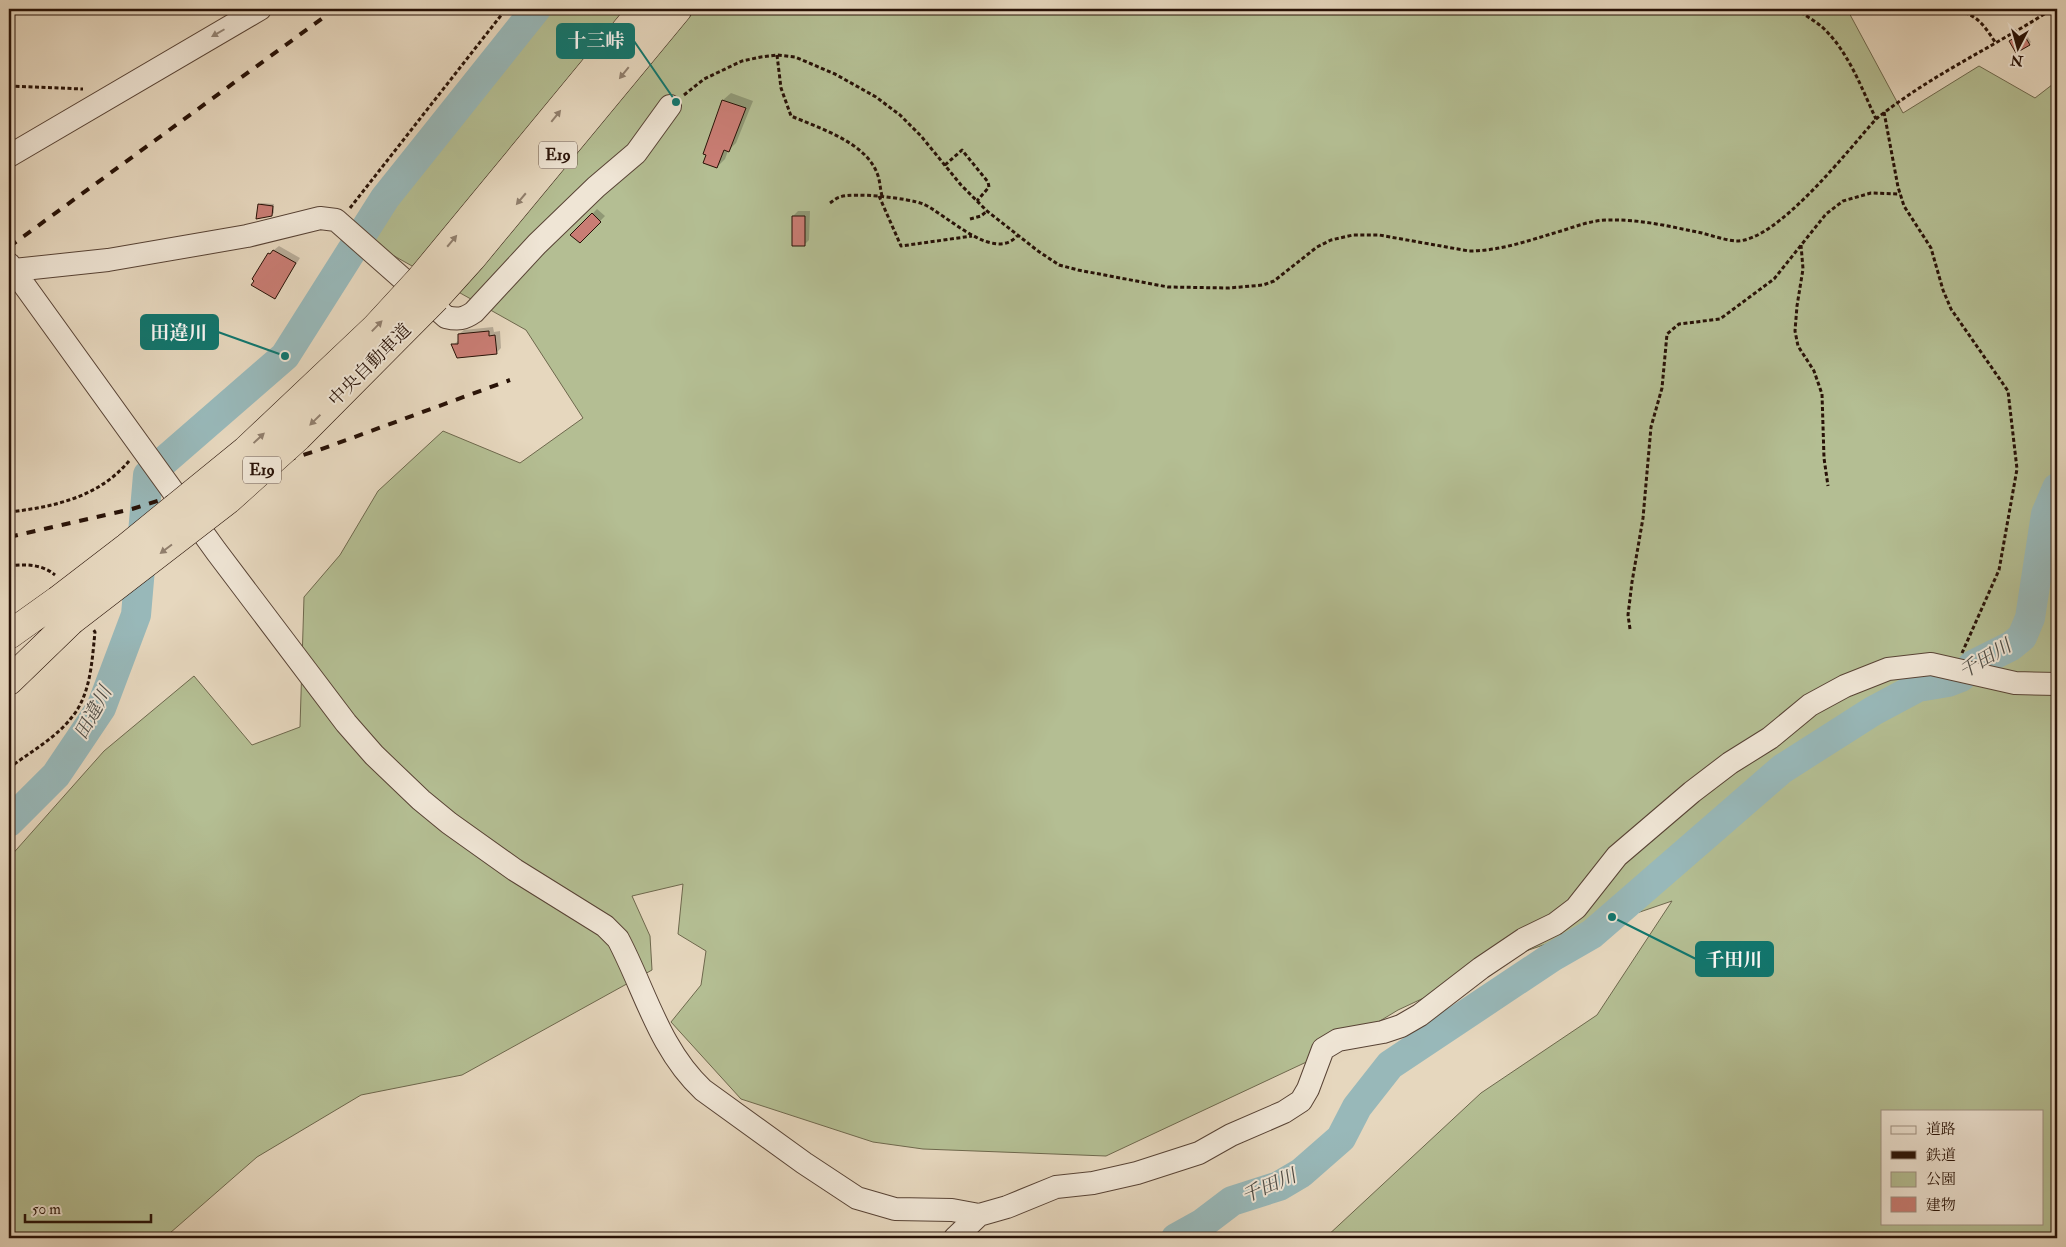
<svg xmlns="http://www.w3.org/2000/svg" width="2066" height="1247" font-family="'IM FELL Double Pica','Noto Serif JP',serif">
  <rect width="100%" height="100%" fill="#e6d7be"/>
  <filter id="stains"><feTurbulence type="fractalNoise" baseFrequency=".004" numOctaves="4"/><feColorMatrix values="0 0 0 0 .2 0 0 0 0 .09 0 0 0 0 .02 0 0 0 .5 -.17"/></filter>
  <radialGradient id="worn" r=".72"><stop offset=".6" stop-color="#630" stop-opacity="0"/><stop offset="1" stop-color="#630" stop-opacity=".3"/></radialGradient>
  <path fill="#b4be93" stroke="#6e684d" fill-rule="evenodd" d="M549,9H1847L1903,113L1979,66L2035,98L2057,81V1238H1325L1481,1093L1597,1015L1672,901L1520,953L1398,1010L1332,1050L1106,1156L923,1149L873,1142L741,1099L671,1022L701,985L706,951L678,934L683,884L632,896L650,936L652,970L462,1075L361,1095L257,1157L170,1233L159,1238H9V858L104,751L194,676L252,745L300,727L304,597L340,555L378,491L443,431L520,463L583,418L526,330L364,239L422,163ZM1882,1111H2042V1223H1882Z"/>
  <path fill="#0003" d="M2025,32L2031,42L2029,44L2013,39Z
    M731,93L753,101L736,143L728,151L725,159L717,167L704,153L723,100Z
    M261,203L274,204V213L271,215L259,205Z
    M597,209L605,216L580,242L572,235Z
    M798,211H810L809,240L805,244L793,216Z
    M279,246L300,258L274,298L269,254Z
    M493,327L494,332L500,331L501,348L496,353L453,345L459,340V334L464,330Z"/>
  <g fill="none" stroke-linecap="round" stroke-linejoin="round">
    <path stroke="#98b8b9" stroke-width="30" d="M9,822L56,775L101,708L136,615L148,475L285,356L385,198L536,9
      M1176,1238L1203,1223L1232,1201L1279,1186L1301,1173L1341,1138L1357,1107L1390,1065L1552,957L1592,934L1782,769L1873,711L1918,687L1948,682L1961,677L1973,665L2011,646L2022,637L2030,618L2046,514L2057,488"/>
  </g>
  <path fill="#c97d74" stroke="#281207" d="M2023,33L2030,45L2016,53L2009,41Z
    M722,100L746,108L729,152L724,150L717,168L703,163L706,155L703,154Z
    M258,204L273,206L272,216L256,219Z
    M592,213L601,222L580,243L570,235Z
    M792,216H805V246H792Z
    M273,250L296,263L275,299L251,285L254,281L252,279L268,253L270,254Z
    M489,331V336L495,335L497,354L457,358L451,344H458V334Z"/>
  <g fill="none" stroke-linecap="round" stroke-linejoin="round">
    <g stroke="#584335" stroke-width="24">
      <path id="minor" d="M9,156L260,9
        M9,264L216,551L346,723L374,755L421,800L449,823L515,870L605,926L618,939C645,990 659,1049 703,1090L804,1163L857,1198L895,1209L952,1210L979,1215L1007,1207L1056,1187L1093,1183L1137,1173L1199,1153L1231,1135L1284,1112L1301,1101L1308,1089L1323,1049L1338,1040L1383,1032L1401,1026L1420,1015L1481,968L1524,939L1555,924L1576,908L1617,856L1692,792L1730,763L1770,738L1810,705L1845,686L1888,669L1931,664L2015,683L2057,684
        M14,270L108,260L247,236L320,218L336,220L446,317C458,320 464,319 474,312L537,244L596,187L636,153L670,106
        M955,1238L979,1215"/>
    </g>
    <g stroke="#281207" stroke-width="29">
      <path id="highway" d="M421,278L643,9
        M436,298L472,258L678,9
        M9,635L58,600
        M9,681L71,621"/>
    </g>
    <path stroke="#281207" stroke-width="3" stroke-dasharray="4 2.5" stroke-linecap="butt" d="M1795,9C1804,14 1813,20 1821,26C1848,50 1861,87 1876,119
      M1882,9H1900
      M1952,9C1976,14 1982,22 1995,42
      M777,55L781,88L791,116C819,128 865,142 877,173C880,180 880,188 882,196
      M9,86L83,89
      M684,95L704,79L742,61L761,57L777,55L795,57L835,74L876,97L900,115L921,136L961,185L987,211L1038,251L1059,265L1078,270L1168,287L1229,288L1263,285L1274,281L1317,247L1331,240L1353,235H1379L1469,251C1501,251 1530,240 1561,231C1577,226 1592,220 1609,220C1640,219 1672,227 1702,233C1713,236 1725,240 1736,241C1777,242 1849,149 1876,119C1932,74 1994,47 2052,9
      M1884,112L1898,187L1904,206L1931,248L1943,290L1951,309L2008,391L2017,469L1999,570L1962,653
      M945,165L962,150L988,182L989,187L977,201
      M879,196L901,246L972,236
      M830,203C833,201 836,198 840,197C854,192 908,198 923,204C945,213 993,263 1017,236
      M350,208L506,9
      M970,219L981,216L987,211
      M1801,245L1803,269L1797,306L1795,331L1798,346L1814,371L1822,394L1824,458L1828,486
      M9,512C54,507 99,497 129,461
      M9,566C26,564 42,564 55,575
      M1630,629L1628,615L1632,582L1643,518L1651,427L1662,388L1667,334L1679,324L1720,319L1774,279L1826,214L1843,201L1871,193L1900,194
      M9,768C30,752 56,738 72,717C91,694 92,660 95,632L93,629"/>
    <use href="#minor" stroke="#efe5d5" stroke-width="22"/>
    <use href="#highway" stroke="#e6d7be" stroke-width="28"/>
    <path stroke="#281207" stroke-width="4" stroke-dasharray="9 9" stroke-linecap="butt" d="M9,247L335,9
      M9,537L132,509L319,450L510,380"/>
    <g stroke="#281207" stroke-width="29" stroke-linecap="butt">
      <path id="highway-bridge" d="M58,600L127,547L246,450L375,328L421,278
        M71,621L228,500L298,437L436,298"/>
    </g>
    <use href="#highway-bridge" stroke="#e6d7be" stroke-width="28"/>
  </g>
  <defs><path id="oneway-solid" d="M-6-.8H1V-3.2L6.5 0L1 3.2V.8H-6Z" transform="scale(1.25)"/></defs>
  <use fill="#958678" href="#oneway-solid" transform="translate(218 33) rotate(150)"/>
  <g fill="#907e6c">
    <use href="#oneway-solid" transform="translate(624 73) rotate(129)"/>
    <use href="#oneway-solid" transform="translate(556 116) rotate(-51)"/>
    <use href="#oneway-solid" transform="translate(521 199) rotate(130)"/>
    <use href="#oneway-solid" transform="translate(452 241) rotate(-50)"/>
    <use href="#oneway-solid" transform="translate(377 326) rotate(-46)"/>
    <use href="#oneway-solid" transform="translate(315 420) rotate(136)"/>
    <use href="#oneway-solid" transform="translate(259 438) rotate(-43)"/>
    <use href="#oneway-solid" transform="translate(166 549) rotate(143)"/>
  </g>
  <g text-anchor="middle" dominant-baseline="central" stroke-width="4" stroke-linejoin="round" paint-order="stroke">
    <g fill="#efe5d5" stroke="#645145" stroke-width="1">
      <rect x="539" y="141.5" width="38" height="27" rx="4"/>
      <rect x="243" y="456.5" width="38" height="27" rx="4"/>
    </g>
    <g font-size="16" font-weight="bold" fill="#281207">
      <text x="558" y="155">E19</text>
      <text x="262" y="470">E19</text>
    </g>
    <g font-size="18" fill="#281207" stroke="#efe5d5">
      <text transform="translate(370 365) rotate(-45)">中央自動車道</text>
    </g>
    <g font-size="19" font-style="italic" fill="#4f4c45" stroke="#efe5d5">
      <text transform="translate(1985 659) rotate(-31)">千田川</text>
      <text transform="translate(93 713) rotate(-61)">田違川</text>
      <text transform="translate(1269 1186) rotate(-23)">千田川</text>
    </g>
  </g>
  <path fill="none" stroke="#0f766e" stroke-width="2" d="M676 102L634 41M285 356L218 332M1612 917L1696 959"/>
  <g fill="#0f766e" stroke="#efe5d5" stroke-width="2">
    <circle cx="676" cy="102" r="5"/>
    <circle cx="285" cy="356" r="5"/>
    <circle cx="1612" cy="917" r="5"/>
  </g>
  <g fill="#0f766e" stroke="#0f766e" stroke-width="2">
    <rect x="557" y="24" width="77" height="34" rx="5"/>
    <rect x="141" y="315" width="77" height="34" rx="5"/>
    <rect x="1696" y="942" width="77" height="34" rx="5"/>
  </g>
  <g font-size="19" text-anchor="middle" font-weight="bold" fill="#fff">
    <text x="596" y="47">十三峠</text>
    <text x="179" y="339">田違川</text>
    <text x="1734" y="966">千田川</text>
  </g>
  <rect width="2066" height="1247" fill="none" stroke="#e6d7be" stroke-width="30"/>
  <rect x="10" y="10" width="2046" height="1227" fill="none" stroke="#281207" stroke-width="2.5"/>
  <rect x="15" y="15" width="2036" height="1217" fill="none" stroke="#281207"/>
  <rect x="1881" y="1110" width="162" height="115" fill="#efe5d5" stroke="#9f9183"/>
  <rect x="1891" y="1126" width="25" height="8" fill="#efe5d5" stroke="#9f9183"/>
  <text x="1926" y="1134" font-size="15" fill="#281207">道路</text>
  <rect x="1891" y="1151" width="25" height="8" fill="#281207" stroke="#9f9183"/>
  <text x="1926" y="1160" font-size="15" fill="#281207">鉄道</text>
  <rect x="1891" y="1172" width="25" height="15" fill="#b4be93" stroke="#9f9183"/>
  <text x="1926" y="1184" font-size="15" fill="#281207">公園</text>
  <rect x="1891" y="1197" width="25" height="15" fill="#c97d74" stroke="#9f9183"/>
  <text x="1926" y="1210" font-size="15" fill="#281207">建物</text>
  <g transform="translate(2018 48) rotate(186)" stroke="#efe5d5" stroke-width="4" paint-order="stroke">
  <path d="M0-4L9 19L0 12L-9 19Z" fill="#281207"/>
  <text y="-8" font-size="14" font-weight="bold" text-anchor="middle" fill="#281207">N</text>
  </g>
  <path d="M25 1214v8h126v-8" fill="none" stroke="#281207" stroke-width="2.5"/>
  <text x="32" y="1214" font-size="15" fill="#281207" stroke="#efe5d5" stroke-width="4" paint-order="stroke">50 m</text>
  <rect width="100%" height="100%" filter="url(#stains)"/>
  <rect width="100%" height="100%" fill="url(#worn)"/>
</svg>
